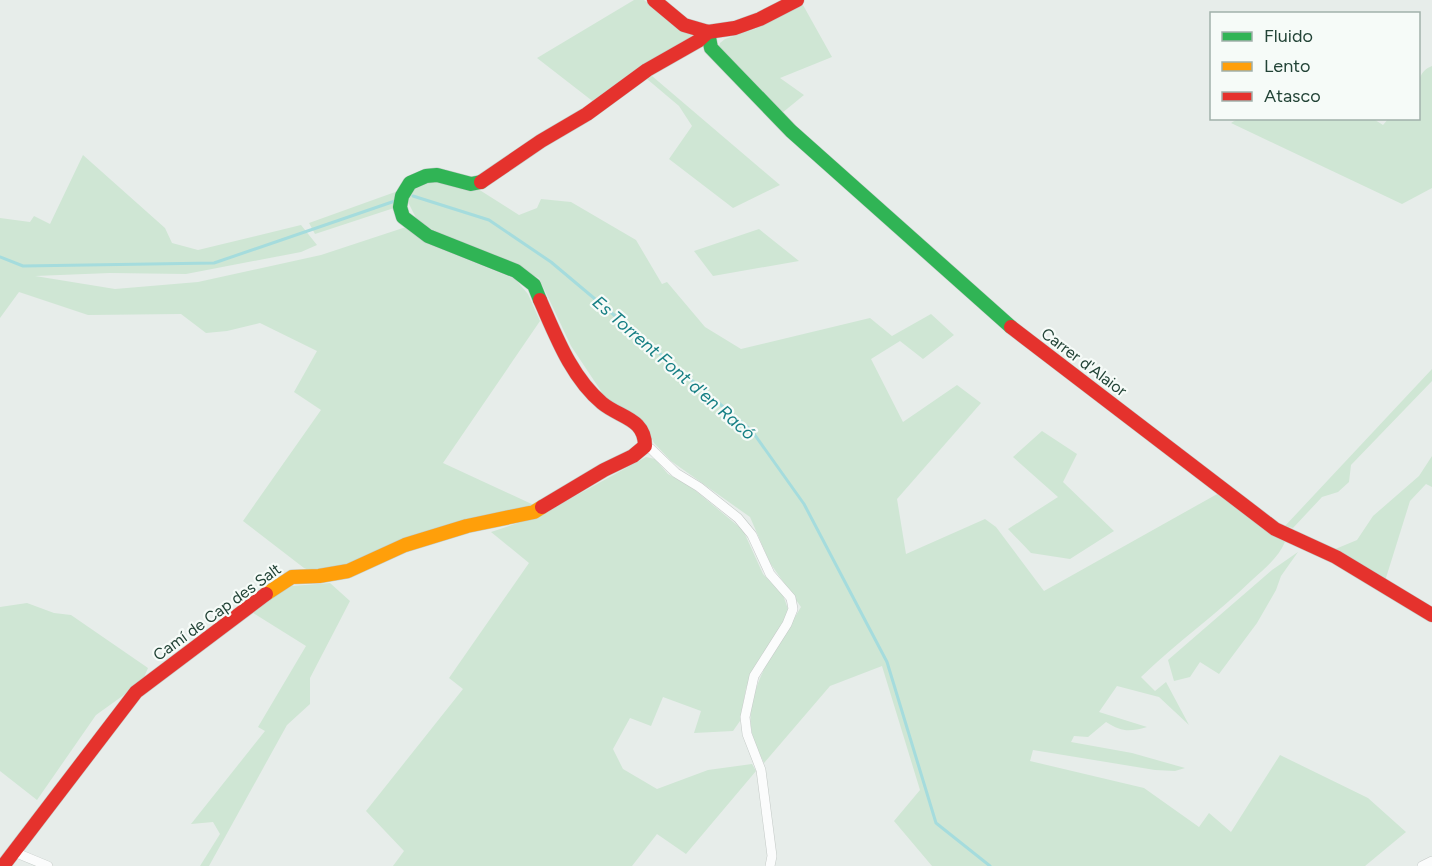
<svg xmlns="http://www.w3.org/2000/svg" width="1432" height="866" font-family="Figtree,sans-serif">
  <rect width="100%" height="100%" fill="#e7edea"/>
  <path fill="#cfe6d4" d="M634,0H644L674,25L692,35L684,46L595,103L537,58Z
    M803,5L832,57L780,78L804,95L782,113L718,51L720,43L725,39L755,29Z
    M1432,66V188L1402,204L1231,123L1239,118H1372L1383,125L1388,119L1418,118C1418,102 1412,73 1432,66Z
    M652,76L780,185L733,208L669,159L692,126L679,106L647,79Z
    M83,155L165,228L172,243L198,250L301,225L317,245L301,252L186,274L110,273L35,276L115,289L198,282L321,255L406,227L428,244L515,279L528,294L540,321L443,463L536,506L351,565L316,573L304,568L243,521L321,410L294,392L317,351L260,323L227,331L206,333L181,314L88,315L19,292L0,318V218L30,222L34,216L50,224Z
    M429,180L478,189L519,215L537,208L541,199L571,202L636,240L662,284L667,282L705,327L741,349L870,318L892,336L931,314L954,335L923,359L900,341L871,359L903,422L957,385L981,403L897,499L906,554L985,519L996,527L1044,591L1219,493L1285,542C1278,558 1265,568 1252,580C1217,614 1176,643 1141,677L1155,691L1166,682L1189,725L1159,697L1117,686L1099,712L1147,727C1129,732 1122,732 1106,722L1088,737L1074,736L1071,742L1132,753L1185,768L1175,771L1155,770L1033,750L1030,761L1144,788L1199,827L1209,813L1231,832L1280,755L1368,798L1406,832L1365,866H932L894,821L920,790L882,666L830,686L764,763C760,754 754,743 752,733C743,689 780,643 801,607L770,563L750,517L671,461L654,443L644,422L605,397L571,346L539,278L435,231L417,220L408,202L415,187Z
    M398,191L394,208L315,234L309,223Z
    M759,229L799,261L713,276L694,251Z
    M1432,369V381L1351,465L1349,482L1338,492L1322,497L1293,528L1285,526Z
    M1042,431L1077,454L1063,482L1114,531L1070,559L1031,553L1008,529L1058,497L1013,457Z
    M1432,456V487L1426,484L1410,501L1385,581L1333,550L1357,540L1373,516L1419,476Z
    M646,457L655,459L668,474L691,487L743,530L763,574L783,595L788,609L782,628L758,662L746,688L740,721L733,731L694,733L701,711L663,697L651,726L630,718L613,749L623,769L657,789L708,770L752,764L756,771L686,854L657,834L632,866H393L404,851L366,811L463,689L449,678L529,563L491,532L539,516Z
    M1298,552L1281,576L1276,590L1257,623L1219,674L1200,662L1190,677L1174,681L1168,660L1272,570Z
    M330,583L350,601L310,678V704L287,725L209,866H200L220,834L213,822L191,824L265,731L258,727L306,646L250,611L292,586Z
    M27,603L54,613L71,615L148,668L142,682L96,715L37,800L0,771V607Z"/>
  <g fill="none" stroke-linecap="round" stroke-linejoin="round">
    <path stroke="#a5dcdd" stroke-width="3" d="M413,196L489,220L551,262L752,431L804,504L887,662L936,823L990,866
      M0,257L23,266L214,263L395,201"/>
    <g stroke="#c4cac7" stroke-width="10">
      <path id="street" d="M645,446L651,449L676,473L699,487L738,518L752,535L770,574L791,598L793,609L787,624L754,676L745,717L747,734L761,770L772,856L770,866
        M14,852L48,866
        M1422,866L1432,861"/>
    </g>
    <g stroke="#c2cbc7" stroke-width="15">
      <path id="fast" d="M708,32L711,48L791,131L1011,327
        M481,182L471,184L437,175L426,176L410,183L402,196L400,207L403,217L428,236L516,271L534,285L540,300"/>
    </g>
    <g stroke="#c2cbc7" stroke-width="15">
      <path id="slow" d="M266,594L292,577L319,576L348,571L405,545L467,526L534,512L542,507"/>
    </g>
    <g stroke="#c2cbc7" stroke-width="15">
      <path id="jam" d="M654,0L684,25L708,32
        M481,182L541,141L587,114L647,70L698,41L708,32L735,28L760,19L797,0
        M540,300C556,336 571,377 602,403C620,418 645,418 645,446L633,456L604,470L542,507
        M1011,327L1275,529L1336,557L1432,615
        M3,866L136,692L266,594"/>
    </g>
    <use href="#street" stroke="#fbfcfc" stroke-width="9"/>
    <use href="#fast" stroke="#30b455" stroke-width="14"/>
    <use href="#slow" stroke="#ff9f0a" stroke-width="14"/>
    <use href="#jam" stroke="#e5322d" stroke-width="14"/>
  </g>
  <g text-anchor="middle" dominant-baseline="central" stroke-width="4.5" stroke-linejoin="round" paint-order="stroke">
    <g font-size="16" fill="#224336" stroke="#f6fbf8">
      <text transform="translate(1084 362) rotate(37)">Carrer d'Alaior</text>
      <text transform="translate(217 612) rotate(-36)">Camí de Cap des Salt</text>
    </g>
    <g font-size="18" font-style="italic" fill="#167f84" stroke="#f6fbf8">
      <text transform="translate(674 368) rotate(41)">Es Torrent Font d'en Racó</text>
    </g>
  </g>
  <rect x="1210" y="12" width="210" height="108" fill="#f6fbf8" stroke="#a1b1aa" stroke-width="1.5"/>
  <rect x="1222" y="32" width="30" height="9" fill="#30b455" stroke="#a1b1aa" stroke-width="1.5"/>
  <text x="1264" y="42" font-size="18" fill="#224336">Fluido</text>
  <rect x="1222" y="62" width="30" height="9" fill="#ff9f0a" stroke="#a1b1aa" stroke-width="1.5"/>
  <text x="1264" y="72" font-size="18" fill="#224336">Lento</text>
  <rect x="1222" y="92" width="30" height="9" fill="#e5322d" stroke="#a1b1aa" stroke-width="1.5"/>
  <text x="1264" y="102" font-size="18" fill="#224336">Atasco</text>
</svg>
